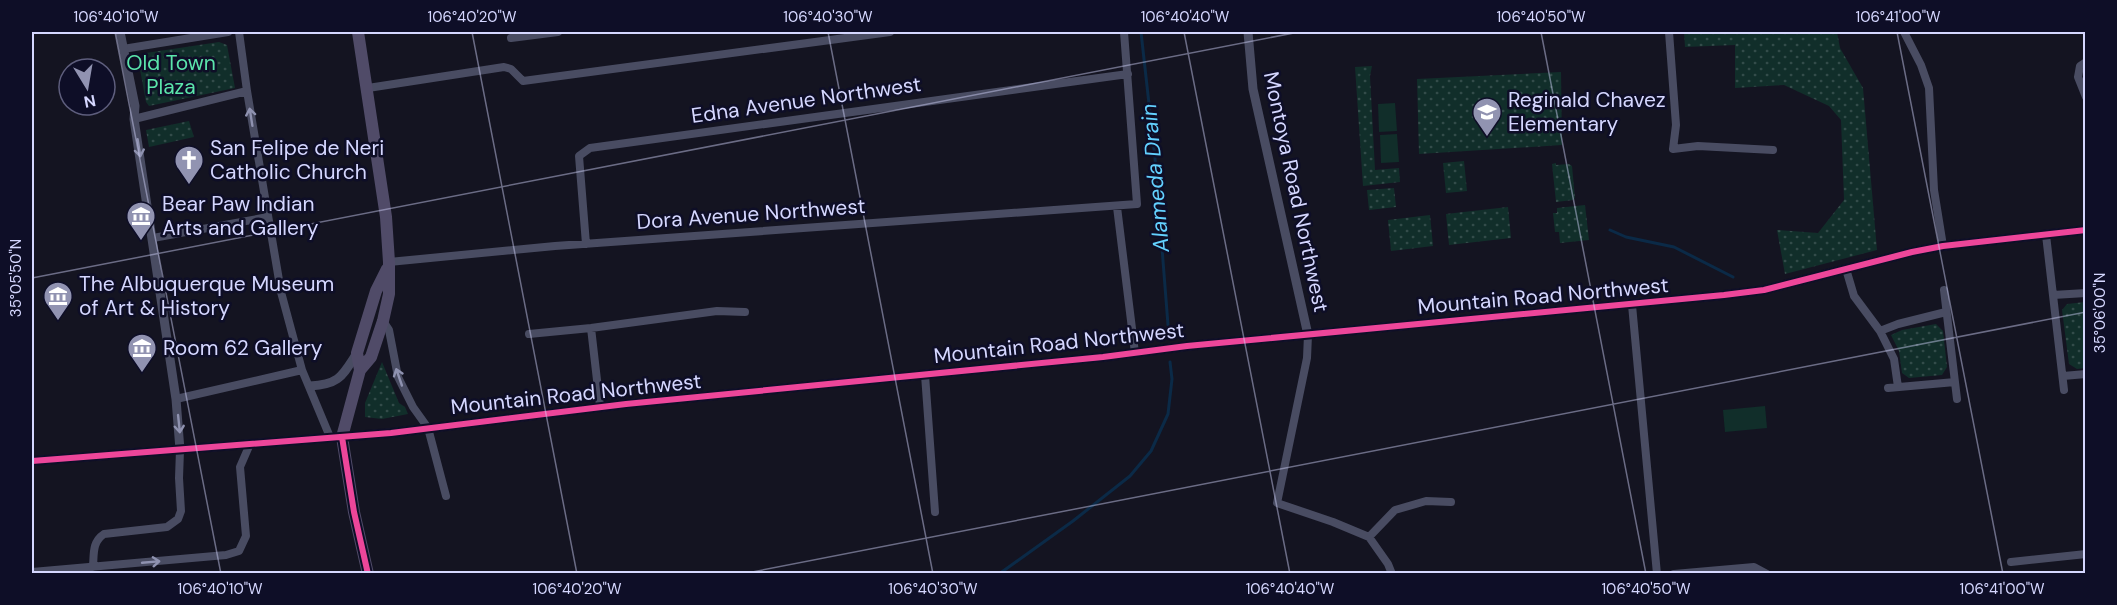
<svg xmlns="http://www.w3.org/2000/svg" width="2117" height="605" font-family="'DM Sans',sans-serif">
  <defs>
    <pattern id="green-dots" width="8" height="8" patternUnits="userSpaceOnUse" patternTransform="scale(1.5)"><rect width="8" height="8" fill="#112e2a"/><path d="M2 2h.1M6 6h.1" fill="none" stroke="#334c4a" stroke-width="1.8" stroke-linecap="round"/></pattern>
  </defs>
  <rect width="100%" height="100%" fill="#141421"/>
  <path fill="url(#green-dots)" d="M1684,32H1837L1840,48L1863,88L1877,250L1785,274L1777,230L1818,233L1844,200L1841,120L1829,106L1784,85L1735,88V45L1685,47Z
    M219,42L227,45L235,88L149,106L146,102L139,64L146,53Z
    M1372,66L1370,76L1375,170L1399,168L1400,182L1363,186L1355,67Z
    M1561,72L1562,145L1419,154L1417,79Z
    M189,121L194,137L149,147L146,130Z
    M1464,161L1467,191L1446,193L1443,163Z
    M1556,163V165L1569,164L1572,166L1575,198L1573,200L1556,202L1552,164Z
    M1394,188L1396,207L1369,210L1367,190Z
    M1585,205L1589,240L1560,243L1559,232H1555L1553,213H1557V208Z
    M1508,207L1511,238L1449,245L1446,214Z
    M1430,215L1433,246L1391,251L1388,220Z
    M2085,302V368L2077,369L2069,364L2062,310L2067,304Z
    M1936,324L1943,331L1947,367L1942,375L1909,378L1902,373L1899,351L1891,335L1902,330Z
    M382,362L399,403L405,407L408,414L382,419L365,417V403Z"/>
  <path fill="#112e2a" d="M1395,103L1397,131L1379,132L1378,104Z
    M1397,134L1399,162L1381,163L1380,135Z
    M1765,406L1767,428L1725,432L1723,410Z"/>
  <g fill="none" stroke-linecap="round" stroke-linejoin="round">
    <path stroke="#0b2a47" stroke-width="3" d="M1141,32L1155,158L1168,325
      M1610,230L1626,237L1674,247L1733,277
      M999,574L1073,521L1130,476L1151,451L1168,414L1172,379L1170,362"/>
    <path stroke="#494c62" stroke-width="8" d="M239,32L247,91L281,292L302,370L330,437
      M1669,32L1676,125L1673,149L1698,146L1773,150
      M1904,32L1921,65L1929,88L1934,190L1943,246
      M511,38L558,32
      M123,49L228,32
      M2086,62L2080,66L2078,77L2086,97
      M368,88L504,67L511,69L523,81L890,32
      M134,119L247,91
      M1117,207L1135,353
      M2046,235L2064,390
      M153,238L268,217
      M586,244L579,156L590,148L1128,74
      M389,262L555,246L1137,204L1124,32
      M1846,269L1854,296L1880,331L1894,359L1898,387
      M1944,290L1957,399
      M2053,295L2086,293
      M1632,305L1657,574
      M383,321L389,330L398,377L413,407L428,428L446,496
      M591,328L600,406
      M1880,331L1898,324L1946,312
      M529,334L591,328L717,311L745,312
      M1308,335L1307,358L1277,503L1333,522L1369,537L1388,564L1392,574
      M925,375L935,512
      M2063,376L2086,374
      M1888,388L1955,382
      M176,399L302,370
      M1369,537L1395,510L1426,501L1451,502
      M2011,562L2086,554
      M93,567C94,554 92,542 104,534L167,527L178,519L181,511L179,478L180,450
      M32,572L226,555L239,551L246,536L240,467L250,444
      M1674,574L1754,567L1767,574"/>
    <path stroke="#494c62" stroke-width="9" d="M120,32L135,106L134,119L176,399L180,450
      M1248,32L1253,89L1308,335
      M310,386C340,384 342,376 357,353
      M32,461L391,433L626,404L1103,357L1187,346L1724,295L1764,290L1912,252L1943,246L2086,230"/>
    <path stroke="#504b68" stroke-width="12" d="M358,32L386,217L389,262V294L383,321L371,357L360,370L342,437L354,512L368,574
      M360,370L357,353L376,291L387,269"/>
    <g stroke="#0e0e27" stroke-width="10">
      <path id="cycleway" d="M342,437L354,512L368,574
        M32,461L391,433L626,404L1103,357L1187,346L1724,295L1764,290L1912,252L1943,246L2086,230"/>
    </g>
    <use href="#cycleway" stroke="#ed469a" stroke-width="6"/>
  </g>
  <defs><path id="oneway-shaft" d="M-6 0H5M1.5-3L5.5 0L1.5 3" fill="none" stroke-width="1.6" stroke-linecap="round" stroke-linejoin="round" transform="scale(1.5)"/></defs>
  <g stroke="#8f92b0">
    <use href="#oneway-shaft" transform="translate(251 117) rotate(-99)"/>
    <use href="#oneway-shaft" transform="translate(139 148) rotate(81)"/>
    <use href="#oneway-shaft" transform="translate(399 377) rotate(-109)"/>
    <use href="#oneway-shaft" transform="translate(179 424) rotate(84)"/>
    <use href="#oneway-shaft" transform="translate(151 562) rotate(-5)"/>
  </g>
  <path fill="none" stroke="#d5d7ff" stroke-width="1.5" stroke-opacity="0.45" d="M115,32L221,574M472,32L577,574M828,32L933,574M1184,32L1290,574M1541,32L1646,574M1897,32L2003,574M32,278L1299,32M742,574L2086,312"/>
  <defs>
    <g id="school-pin" transform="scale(1.5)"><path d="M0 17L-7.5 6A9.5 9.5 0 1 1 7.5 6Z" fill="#9193b1" stroke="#0e0e27"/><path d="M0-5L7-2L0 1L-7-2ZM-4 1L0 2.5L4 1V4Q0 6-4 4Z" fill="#fff"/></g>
    <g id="church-pin" transform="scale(1.5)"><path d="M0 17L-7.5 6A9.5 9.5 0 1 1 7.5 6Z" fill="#9193b1" stroke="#0e0e27"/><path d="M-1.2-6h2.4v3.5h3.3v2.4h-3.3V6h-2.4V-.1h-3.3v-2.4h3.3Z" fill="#fff"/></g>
    <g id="museum-pin" transform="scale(1.5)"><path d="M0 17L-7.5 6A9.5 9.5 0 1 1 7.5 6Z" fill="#9193b1" stroke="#0e0e27"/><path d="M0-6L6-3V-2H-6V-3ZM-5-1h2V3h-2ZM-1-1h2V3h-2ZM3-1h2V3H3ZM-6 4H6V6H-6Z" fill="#fff"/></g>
  </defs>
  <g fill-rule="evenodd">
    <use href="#school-pin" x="1487" y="112"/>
    <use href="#church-pin" x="189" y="160"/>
    <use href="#museum-pin" x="141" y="216"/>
    <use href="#museum-pin" x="58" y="296"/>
    <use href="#museum-pin" x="142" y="348"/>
  </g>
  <g text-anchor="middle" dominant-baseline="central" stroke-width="5" stroke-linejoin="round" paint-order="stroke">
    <g font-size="21" fill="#5be5ab" stroke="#0e0e27">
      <text x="171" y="63">Old Town<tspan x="171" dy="24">Plaza</tspan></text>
    </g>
    <g font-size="21" fill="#d5d7ff" stroke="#0e0e27">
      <text transform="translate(806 100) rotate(-8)">Edna Avenue Northwest</text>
      <text transform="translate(1296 192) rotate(78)">Montoya Road Northwest</text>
      <text transform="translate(751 214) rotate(-4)">Dora Avenue Northwest</text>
      <text transform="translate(1543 296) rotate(-5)">Mountain Road Northwest</text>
      <text transform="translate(1059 343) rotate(-6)">Mountain Road Northwest</text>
      <text transform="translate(576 394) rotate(-6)">Mountain Road Northwest</text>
    </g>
    <g font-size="21" fill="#d5d7ff" stroke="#0e0e27" text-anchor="start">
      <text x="1508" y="100">Reginald Chavez<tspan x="1508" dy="24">Elementary</tspan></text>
      <text x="210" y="148">San Felipe de Neri<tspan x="210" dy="24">Catholic Church</tspan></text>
      <text x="162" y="204">Bear Paw Indian<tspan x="162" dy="24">Arts and Gallery</tspan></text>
      <text x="79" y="284">The Albuquerque Museum<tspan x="79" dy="24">of Art &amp; History</tspan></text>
      <text x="163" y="348">Room 62 Gallery</text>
    </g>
    <g font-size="22" font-style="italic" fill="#63d1ff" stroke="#0e0e27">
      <text transform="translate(1155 178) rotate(-95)">Alameda Drain</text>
    </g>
  </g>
  <rect width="2117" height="605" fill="none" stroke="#0e0e27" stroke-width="66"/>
  <g transform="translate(87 87) rotate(169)"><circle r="28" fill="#0e0e27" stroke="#5e5e7d" stroke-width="1.5"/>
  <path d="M0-4.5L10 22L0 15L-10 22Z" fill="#9193b1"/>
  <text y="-9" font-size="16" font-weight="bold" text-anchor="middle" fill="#d5d7ff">N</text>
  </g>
  <rect x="33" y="33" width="2051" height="539" fill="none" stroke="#d5d7ff" stroke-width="2"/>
  <g font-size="15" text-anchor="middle" fill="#d5d7ff">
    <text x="116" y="22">106°40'10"W</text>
    <text x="472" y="22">106°40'20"W</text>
    <text x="828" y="22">106°40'30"W</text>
    <text x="1185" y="22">106°40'40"W</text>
    <text x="1541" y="22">106°40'50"W</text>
    <text x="1898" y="22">106°41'00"W</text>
    <text transform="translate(16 278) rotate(-90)" y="5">35°05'50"N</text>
    <text transform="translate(2100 313) rotate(-90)" y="5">35°06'00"N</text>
    <text x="220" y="594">106°40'10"W</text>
    <text x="577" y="594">106°40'20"W</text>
    <text x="933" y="594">106°40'30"W</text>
    <text x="1290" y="594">106°40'40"W</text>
    <text x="1646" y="594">106°40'50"W</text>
    <text x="2002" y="594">106°41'00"W</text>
  </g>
</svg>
